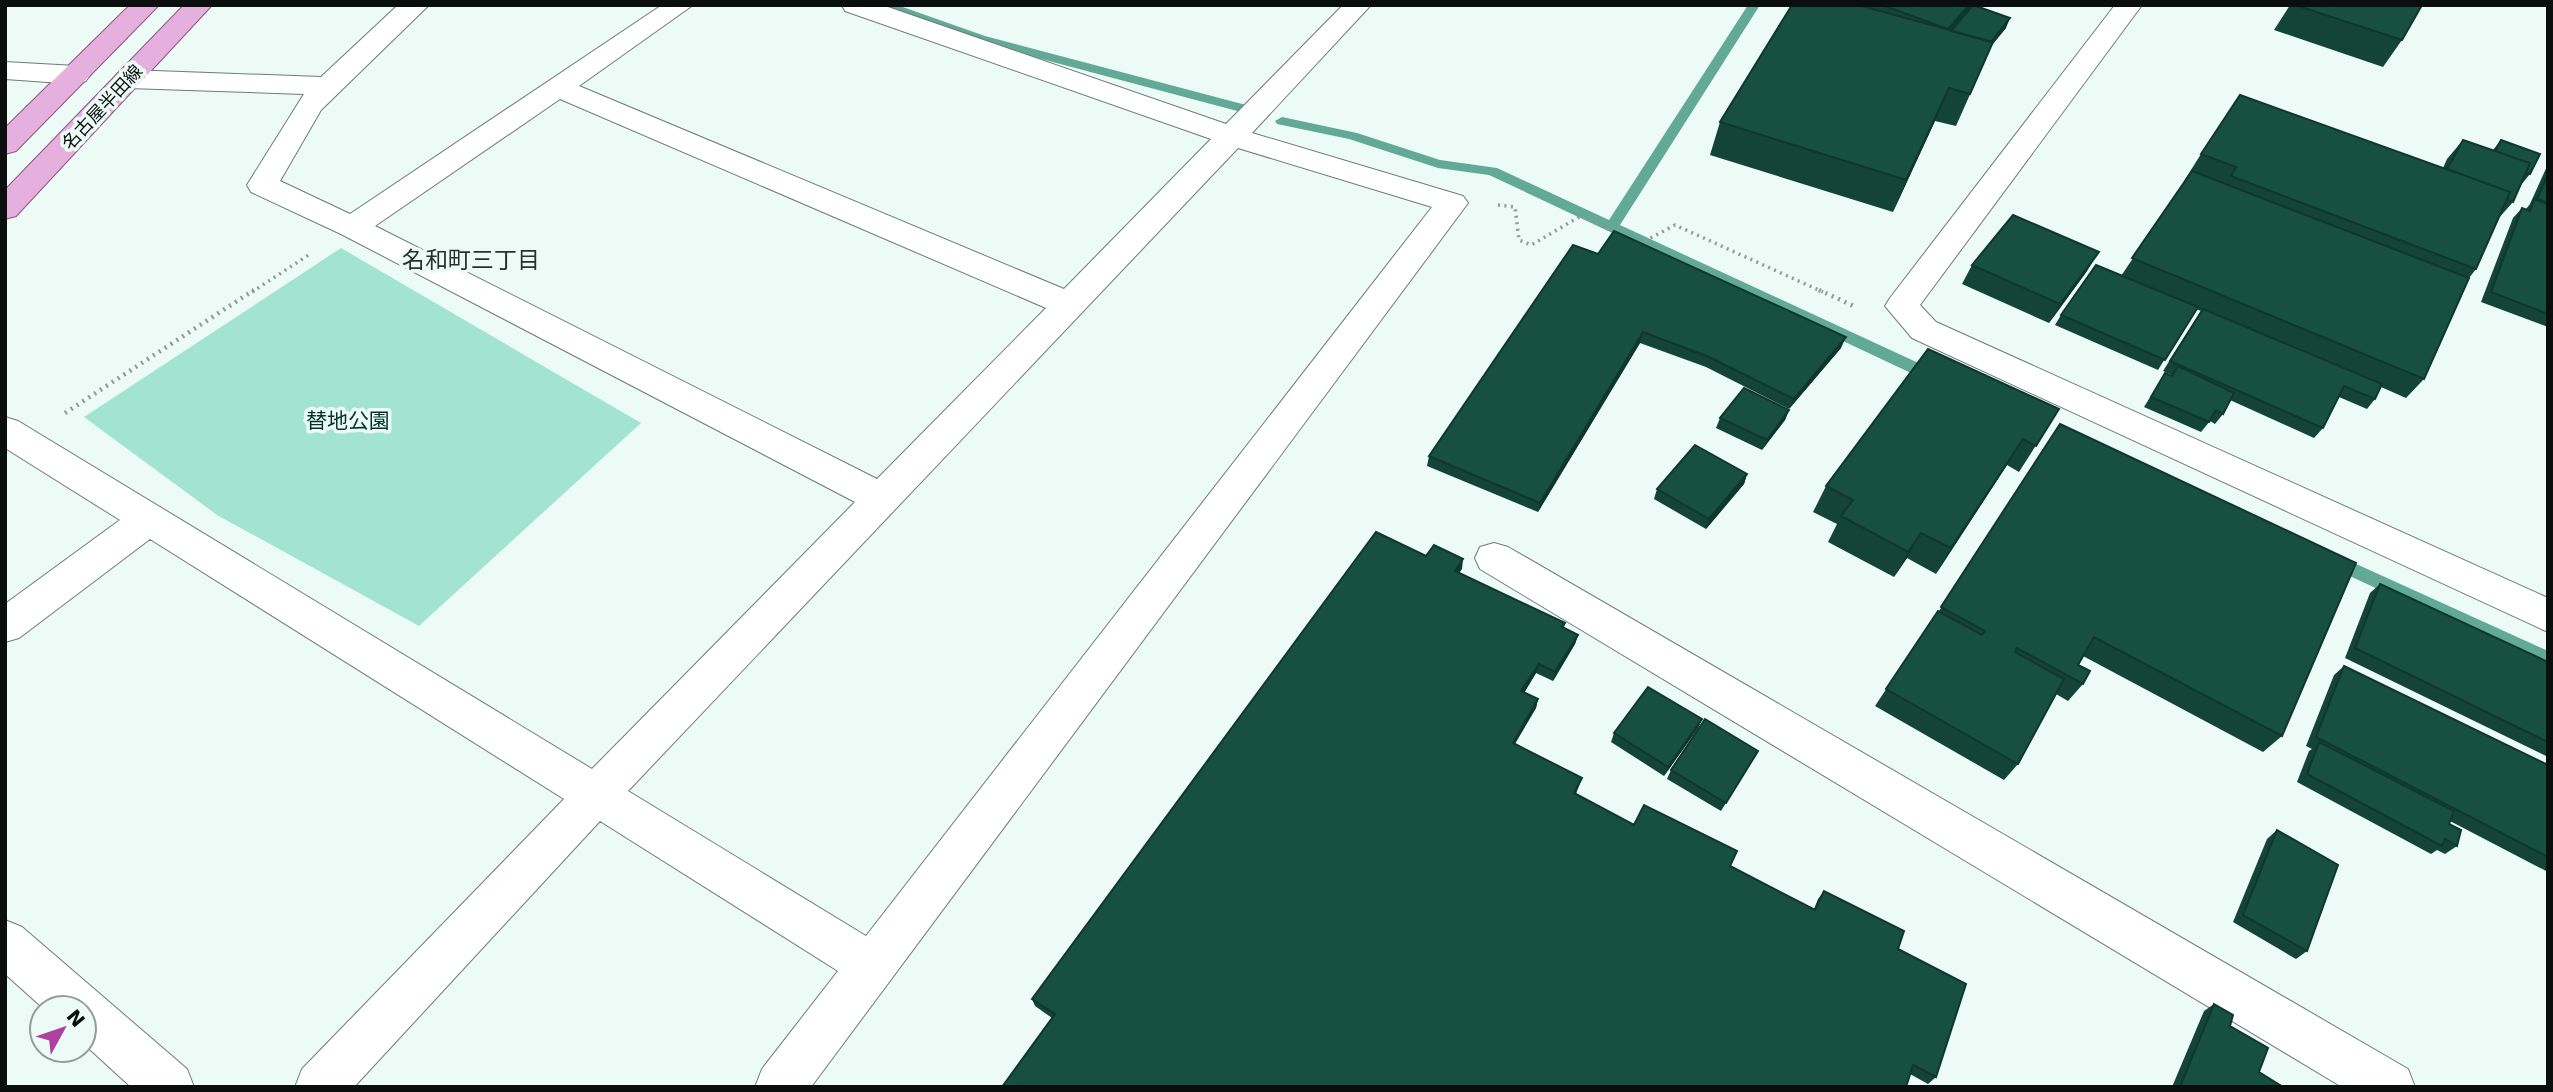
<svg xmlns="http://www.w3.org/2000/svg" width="2553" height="1092" font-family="'DejaVu Sans','Noto Sans JP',sans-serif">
  <rect width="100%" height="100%" fill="#ecfbf6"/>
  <path fill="#a3e4d0" d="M341,248L641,423L419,626L217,515L84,417Z"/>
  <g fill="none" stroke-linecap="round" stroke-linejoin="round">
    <path fill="#62aa95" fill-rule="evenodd" d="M879,5H897L985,36L1246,105L1248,108L1241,112L977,42Z
      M1748,5H1760L1620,225L1940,373L1942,377L1940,381H1928L1489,175L1438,168L1349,139L1277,124L1275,121L1282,117L1357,133L1440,160L1497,168L1609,220Z
      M2332,553L2548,651V668L2326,565L2323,560L2326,555Z"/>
    <g stroke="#6e7b77" stroke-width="2">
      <path id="minor" d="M398,5H429L321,110L280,181L350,214L662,5H693L579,86L1064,289L1211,139L845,11L842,5H882L1226,124L1343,5H1371L1252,133L1463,196L1468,203L811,1087H755L762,1069L838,971L600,821L354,1087H295L302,1069L564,799L150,539L19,638L5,642V604L120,520L5,448V417L18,421L592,769L855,502L341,234L251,192L247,185L304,94L128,88L118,85L114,79L118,73L128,70L321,77ZM560,99L1046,308L877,479L375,226ZM1238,148L1432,207L866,936L628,791Z
        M2115,5H2142L1920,305L1936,322L2548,598V632L1912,338L1885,306L1890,298Z
        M5,62L76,66L86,69L90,75L86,81L76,84L5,79Z
        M1494,543L1508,547L2408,1069L2415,1087H2342L1480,569L1475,558L1480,547Z
        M5,920L22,927L187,1069L194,1087H131L84,1044V1008H43L5,974Z"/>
    </g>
    <g stroke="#8d5685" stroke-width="2">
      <path id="major" d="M130,5H159L16,151L5,154V128Z
        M184,5H212L16,216L5,219V190Z"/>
    </g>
    <path stroke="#8f9a96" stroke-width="3.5" stroke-dasharray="2 4.5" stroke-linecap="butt" d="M1498,205L1515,207L1519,240L1531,245L1581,216L1616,233
      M1639,244L1675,225L1823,292
      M252,292L310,254"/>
    <path stroke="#8f9a96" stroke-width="4.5" stroke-dasharray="2 5" stroke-linecap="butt" d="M1819,290L1856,307
      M65,413L254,290"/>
    <use href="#minor" fill="#fff" fill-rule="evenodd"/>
    <use href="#major" fill="#e5b0dd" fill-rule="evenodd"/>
  </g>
  <path fill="#144438" d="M1792,5H1973L2006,28L1992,45L1956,126L1935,121L1893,212L1710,155L1720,122Z
    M2290,5H2422L2402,40L2383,67L2274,30Z
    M2463,140L2493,150L2501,140L2530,174L2521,185L2513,202L2498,219L2476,269L2469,278L2424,379L2406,398L2381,387L2375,399L2367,409L2339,397L2323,428L2314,438L2230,400L2223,414L2215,424L2210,421L2201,432L2144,407L2165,373L2171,376L2172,375L2163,371L2201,311L2196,309L2158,370L2055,325L2061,315L2121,276L2185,181H2184L2201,154L2443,168L2447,159Z
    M2548,164V327L2481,302L2513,218L2522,208L2526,209L2530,204Z
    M1573,245L1841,348L1789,409L1706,367L1640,343L1538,512L1427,466L1429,456Z
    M1972,265L2087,271L2049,323L1962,284Z
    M2059,409L2019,472L2007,465L1936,574L1907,558L1894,577L1828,542L1837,524L1813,512L1826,486Z
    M1789,410L1785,420L1762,450L1716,428L1720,418Z
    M2060,424L2282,736L2263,752L2083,656L2078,665L2083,684L2068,701L2056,694L2018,764L2004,780L1875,706L1938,611H1939Z
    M1747,474L1744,484L1706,529L1654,499L1657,489Z
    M1462,569L1459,573L1565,623L1564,628L1578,635L1575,644L1553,681L1536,673L1524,693L1538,699L1536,708L1515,744L1582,778L1576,794L1634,825L1730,866L1814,909L1818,899L1824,891L1898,949L1936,1077L1928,1084L1910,1074L1052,1018L1035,1006L1032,999Z
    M2380,584L2548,662V757L2345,658L2370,593Z
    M2344,666L2548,765V872L2450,821L2449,824L2457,846L2445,854L2437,850L2431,854L2297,782L2309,751L2312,749L2306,746L2334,675Z
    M1702,719L1698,728L1664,776L1611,742L1614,733Z
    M1758,751L1721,811L1667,779L1671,770Z
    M2277,830L2307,951L2296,959L2233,922L2267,839Z
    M2214,1004L2259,1072L2283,1087H2172L2204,1011Z"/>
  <path fill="#10372e" d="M1969,5H1973L1945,38L1948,29Z
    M2010,18L2006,28L1978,62L1983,52Z
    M1949,88L1935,121L1893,212L1906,180Z
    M2099,252L2087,271L2049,323L2060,304Z
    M1643,332L1640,343L1538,512L1540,503Z
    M1846,337L1841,348L1789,409L1794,399Z
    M1789,410L1785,420L1762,450L1767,440Z
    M2023,439L2007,465L1936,574L1951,548Z
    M1747,474L1744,484L1706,529L1709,519Z
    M1921,533L1907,558L1894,577L1908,552Z
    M1463,559L1462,569L1453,580L1455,571Z
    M1578,635L1575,644L1553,681L1555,672Z
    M1539,664L1536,673L1519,701L1521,691Z
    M1538,699L1536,708L1510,751L1513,743Z
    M1702,719L1698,728L1664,776L1668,767Z"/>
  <path fill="#174f41" stroke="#10372e" stroke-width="2" d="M1792,5H1858L1993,42L1970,94L1949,88L1906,180L1720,122Z
    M1882,5H1969L1948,29Z
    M1973,5L2010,18L1991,42L1951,31Z
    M2295,5H2422L2402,40Z
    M2240,95L2510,192L2476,269L2231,176L2236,167L2201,154Z
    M2463,140L2530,163L2513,202L2507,200L2510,192L2447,169Z
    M2501,140L2540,154L2530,174L2526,173L2530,163L2495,151Z
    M2192,171L2469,278L2424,379L2132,258Z
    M2548,174V203L2537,199Z
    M2534,199L2548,204V314L2491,292L2522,208L2530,211Z
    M2013,215L2099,252L2060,304L1972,265Z
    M1614,231L1846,337L1794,399L1709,357L1643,332L1540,503L1429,456L1573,245L1598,254Z
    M2096,265L2198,307L2165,360L2061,315Z
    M2203,309L2382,384L2375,399L2344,386L2323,428L2170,361Z
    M1928,349L2059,409L2036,446L2023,439L1951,548L1921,533L1908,552L1841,516L1853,500L1826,486Z
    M2178,366L2234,393L2223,414L2216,410L2209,422L2151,397L2165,373L2172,376Z
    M1744,388L1789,410L1767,440L1720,418Z
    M2060,424L2356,563L2282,736L2094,637L2078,665L2090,671L2083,684L2017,648L2015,652L2064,679L2018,764L1886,689L1938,611L1982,635L1985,631L1941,607Z
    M1695,445L1747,474L1709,519L1657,489Z
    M1376,532L1426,556L1434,545L1463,559L1455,571L1565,623L1562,627L1578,635L1555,672L1539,664L1521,691L1538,699L1513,743L1582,778L1574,793L1634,825L1644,805L1737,851L1730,866L1815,910L1824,891L1904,931L1898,949L1966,984L1936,1077L1913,1065L1906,1087H1002L1055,1014L1032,999Z
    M2380,584L2548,662V742L2355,648Z
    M2344,666L2548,765V857L2316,737Z
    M1648,687L1702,719L1668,767L1614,733Z
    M1705,719L1758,751L1726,803L1671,770Z
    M2319,742L2454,811L2449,824L2461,830L2457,846L2445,839L2442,846L2307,774Z
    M2277,830L2338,865L2307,951L2243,915Z
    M2214,1004L2233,1015L2230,1026L2268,1048L2259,1072L2283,1087H2180Z"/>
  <g text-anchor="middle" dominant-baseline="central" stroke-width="7" stroke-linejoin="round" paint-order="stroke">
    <g font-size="18" fill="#0a0f0d" stroke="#ecfbf6">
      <text transform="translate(102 107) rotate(-47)">名古屋半田線</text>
    </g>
    <g font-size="21" fill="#043429" stroke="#ecfbf6">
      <text x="348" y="421">替地公園</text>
    </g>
    <g font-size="23" fill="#26322e" stroke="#ecfbf6">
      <text x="471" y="260">名和町三丁目</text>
    </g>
  </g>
  <rect width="2553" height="1092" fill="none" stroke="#0a0f0d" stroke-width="14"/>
  <g transform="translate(63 1029) rotate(50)"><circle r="33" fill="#ecfbf6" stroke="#929d99" stroke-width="2"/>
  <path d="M0-5L12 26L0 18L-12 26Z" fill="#ae41a0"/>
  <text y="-10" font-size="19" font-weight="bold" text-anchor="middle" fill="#0a0f0d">N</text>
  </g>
</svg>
